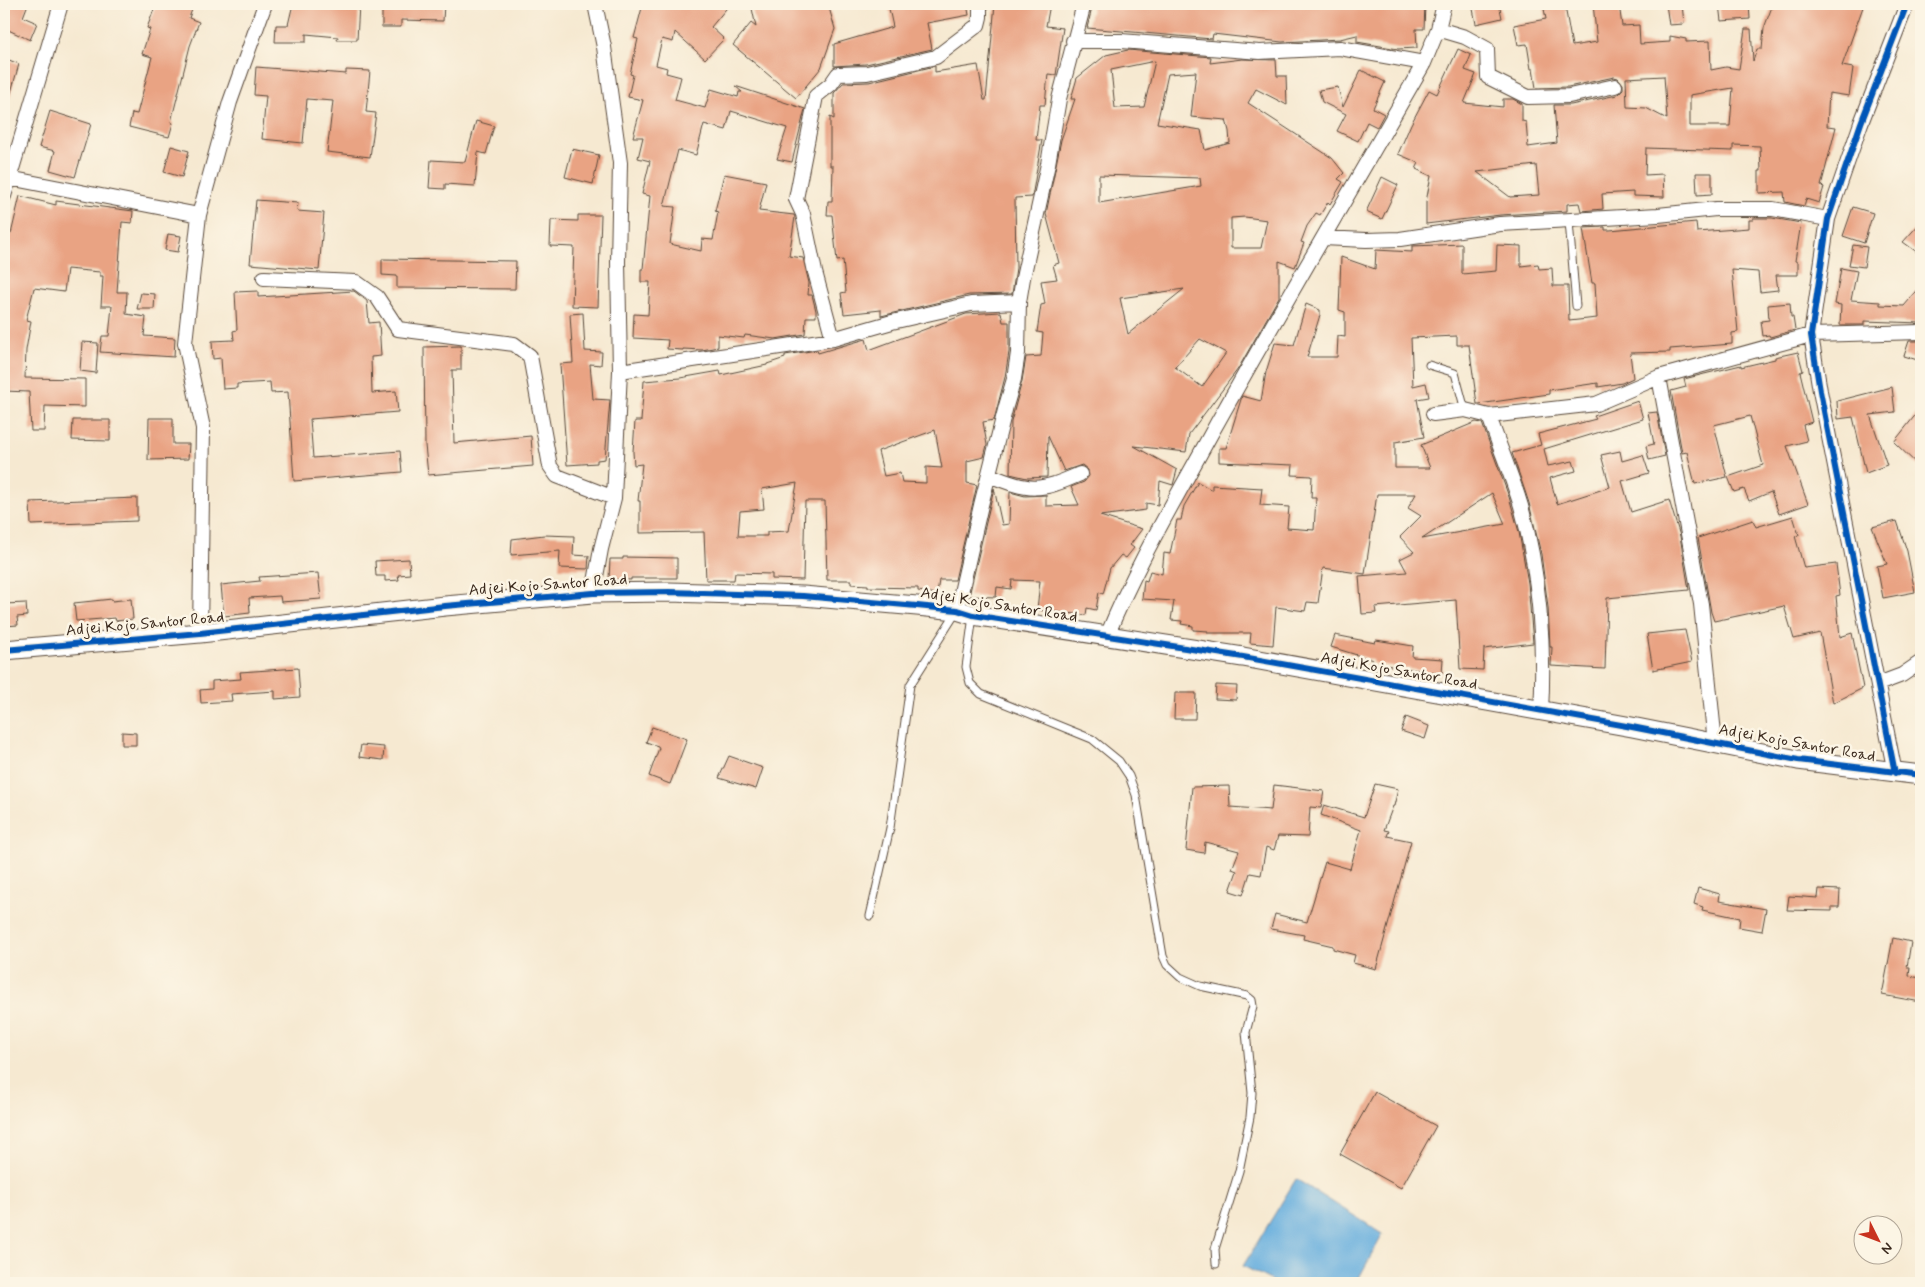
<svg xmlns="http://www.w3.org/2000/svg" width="1925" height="1287" font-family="Mynerve,sans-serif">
  <rect width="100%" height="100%" fill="#fcf5e5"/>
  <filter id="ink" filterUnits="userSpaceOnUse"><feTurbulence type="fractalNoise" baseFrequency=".02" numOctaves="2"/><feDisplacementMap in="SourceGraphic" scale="10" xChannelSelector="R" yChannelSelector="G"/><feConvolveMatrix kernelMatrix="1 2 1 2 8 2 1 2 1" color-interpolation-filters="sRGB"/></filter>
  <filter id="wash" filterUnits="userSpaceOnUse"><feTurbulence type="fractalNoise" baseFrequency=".0096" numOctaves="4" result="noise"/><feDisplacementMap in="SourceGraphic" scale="20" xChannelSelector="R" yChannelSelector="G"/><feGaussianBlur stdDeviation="1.12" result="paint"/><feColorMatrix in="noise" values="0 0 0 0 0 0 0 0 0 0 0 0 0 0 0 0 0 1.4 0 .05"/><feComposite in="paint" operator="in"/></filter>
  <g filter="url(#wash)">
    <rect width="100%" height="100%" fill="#f6e9d1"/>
    <path fill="#67afde" stroke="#516c7e" d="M1296,1179L1383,1234L1356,1283H1276L1243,1266Z"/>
    <g id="blocks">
      <path fill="#e9a383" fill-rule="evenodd" d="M4,4H28L23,17L37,23L30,40L4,28Z
        M156,4H194L189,18L199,22L190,46L171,122L173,123L169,137L129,127L132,113L137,114L152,57L142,54L150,29L147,28Z
        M293,4H359L357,40H337L338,37L306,34V42H275L276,25H288Z
        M382,4H444L443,21L401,20V27H382Z
        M643,4H730L711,27L724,39L705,59L675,32L673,42L662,39L656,65L667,68L666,73L681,77L675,100L705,108L711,89L738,97L739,92H742L735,86L805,109L792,162L777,159L787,128L731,111L726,130L704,124L696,155L678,150L664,206L675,207L670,244L701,251L702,239L713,240L718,212L715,211L724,174L766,182L759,211L794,215L795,217L789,256L803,258L809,283L808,295H812L816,311V317H806L805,334L775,339L745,335L744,338L718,335V347L702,350L683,349V350L667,349L668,340L633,338L634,314L648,315L650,282H641V269H643L650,196L642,194L650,161L638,158L643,137H633L643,100L628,97L633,75L630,74L638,39L634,38Z
        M751,4H828L835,29L821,68L796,98L733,45L751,23L756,27Z
        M888,4H967L969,15L927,23L932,49L866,64L834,66V44L893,27Z
        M995,4H1050L1046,26L1063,28L1056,75L1048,74L1045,105H1040L1036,140H1042L1032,197L1015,198L1016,268L1012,294L969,295L881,316V310L844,314L841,293L846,292L843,260L837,261L832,215H827L828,201H832L833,166H830V117L834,119V93L843,83L869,82L935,66V72L978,65L984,100H986Z
        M1093,4H1207V6L1261,8L1260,4H1425L1424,29H1416L1417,48L1398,49L1357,42V35L1340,39L1282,42L1213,34L1212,39L1087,28Z
        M1472,4H1499L1502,18L1476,24Z
        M1593,4H1619L1622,26L1639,25L1640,44L1670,42V36L1686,39V42L1710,41L1711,70L1726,67L1739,69L1745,29H1751L1753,61L1757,49H1762L1764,28L1773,4H1852L1863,7L1842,66L1853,68L1849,96L1829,93L1827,126L1836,127L1821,186L1824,187L1819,203L1806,199L1804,206L1785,202L1784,192L1759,193V171H1761L1760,146L1733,145V151L1646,148L1645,175L1663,174L1664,197L1633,196V192L1602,194L1603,209L1581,211L1579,203L1567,204V211L1500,215L1426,224V202L1431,176L1416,169L1419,163L1398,154L1411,124L1429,90L1437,94L1458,49L1471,55L1465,70L1476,74L1464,103L1503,107V99H1513L1522,104V121L1526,122L1528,147L1557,143L1554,105H1571L1617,95L1623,89V84L1618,78L1614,77L1568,87L1536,88L1533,69H1531L1527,44L1518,45L1514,25L1546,19L1544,9L1565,6L1572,46L1597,42ZM1664,76L1667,119L1646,108L1627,107L1626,78ZM1733,88L1730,126H1690V95ZM1536,165L1539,195L1510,197L1477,172Z
        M1666,4H1682L1684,24L1669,25Z
        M1719,4H1749L1750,19L1721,21Z
        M1128,50L1211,57L1210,63L1242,59L1276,60L1277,76H1286L1287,105L1256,89L1248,103L1332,158L1344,173L1338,179L1343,182L1330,204L1328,202L1320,215L1316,213L1307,226L1301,242L1304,243L1295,267L1279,261V297L1238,369L1189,434L1186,452L1134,446L1177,470L1173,485L1160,481L1158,505L1146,503V510L1100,516L1142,529L1130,545L1134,548L1126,558L1121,555L1110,568L1103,594L1099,592L1096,610L1087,608L1086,615L1037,610L1040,581L1012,580L1011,589L997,587L996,597L969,596L994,488L1002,525L1009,524L1010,492L1025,496L1046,495V506L1079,505L1071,487L1084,482L1089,476L1088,470L1082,465L1064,471L1048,436L1047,477L1027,478L1010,474L1011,422L1022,381L1026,357L1041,356L1043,333L1037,332L1041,305L1045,304L1041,281L1057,279L1053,265L1059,263L1046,214L1061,140L1075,99H1071L1077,78L1106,55ZM1155,61L1144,107L1115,108L1111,70ZM1196,72L1191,117L1226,120L1229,131L1230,143L1205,150L1201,130L1157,123L1168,74ZM1099,175L1200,178L1201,186L1099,203ZM1245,217L1267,220L1261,248H1231V218ZM1184,289L1128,334L1120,298ZM1200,339L1226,353L1202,387L1175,367Z
        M4,58L19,64L8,103L4,102Z
        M256,67L346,74V70L370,71L366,112L376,113L370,157L327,152L333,101L307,99L303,143L262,139L266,96L254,95Z
        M1361,70L1385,82L1373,108L1384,114L1377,127L1367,122L1358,141L1337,131L1346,114L1322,102L1319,90L1338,87L1343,107Z
        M50,111L91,124L75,177L50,170L55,151L39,147Z
        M476,121L494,126L486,154L478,152L475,186L445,184V189L429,188L431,160L465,162Z
        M171,146L189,151L182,177L164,172Z
        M572,149L599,155L593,184L565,177Z
        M1696,173H1712V194L1697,195Z
        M1382,177L1398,185L1382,219L1366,212Z
        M20,196L56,205V201L133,211L132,223L122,222L117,292H127L126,314L146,317L144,336L175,338L174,357L100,352L102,336H109L112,306H101L103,276H100V272L67,269L64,292L34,288L26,320L31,321L26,350L25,378L85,379V407L45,406L44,431H31L29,392L4,391V233L11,234Z
        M256,200L298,203L297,211L324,213L319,270L250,264Z
        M1853,207L1873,213L1864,243L1843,236Z
        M578,215H601L598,307L572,306L574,247L550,246L551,220L578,221Z
        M1753,218H1772L1801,223L1795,261L1798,262V275H1776L1778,290L1760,292L1758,272L1732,270L1738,332L1732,333V344L1670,349V352L1630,353L1633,378L1622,383L1598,387V383L1549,390V394L1479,404H1477L1469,345H1457V336L1411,338L1413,386L1426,383L1429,397L1417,399L1424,437L1395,442V468H1430L1421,445L1476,422L1482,423L1509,497L1519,532L1528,583L1533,643L1484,649L1483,670L1460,669L1456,600L1375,607L1376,613L1362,614L1359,576L1407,572L1400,559L1414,552L1400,537L1421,516L1408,508L1416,494H1377L1365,574L1323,568L1318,603L1307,602L1305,611L1276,607L1273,645L1250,643L1251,633H1208V631L1193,630V626L1181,624L1182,621L1171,620L1174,601L1142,599L1144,580L1147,581L1150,571L1162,574L1164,553L1170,554L1177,520H1181L1184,506L1198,482L1212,490V485L1262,488L1260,505L1289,507L1287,528L1314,530L1316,498H1311L1312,476L1292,475L1293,465L1219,462V448H1226L1242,396L1261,401L1266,372L1275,343L1294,345L1306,304L1320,310V315L1307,357H1337L1338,336L1345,337V312L1339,310L1341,257L1375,269L1376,250L1412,252V246L1462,244V274L1496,271L1497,245L1521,246V266L1538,264L1539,269L1552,268L1553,286H1568L1569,321L1597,318L1595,283H1592L1583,228L1605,227V230H1610L1696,222L1697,232L1749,228V220H1753ZM1492,493L1505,524L1422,539Z
        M1921,222V255L1903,242Z
        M168,234L181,236L178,252L165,250Z
        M1853,245L1867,247L1864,267L1849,265Z
        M382,259L516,261L515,289L397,288V276L382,275Z
        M1841,268L1857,271L1851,300L1880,302V305L1904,306L1921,286V323L1864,321V325H1840L1841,305L1835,304Z
        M258,291V297L354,291L367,301L369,323L379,322L381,356L371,357L372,393L396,391L398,412L310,419L313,458L400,451L402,472L294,481L288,392L271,393L270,382L237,384V388L223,389L221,358L213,359L212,341L234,340L233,331L237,330L235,292Z
        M141,293L155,294L154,309H137Z
        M1790,303L1791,317H1793L1795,330L1770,337L1769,335L1763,336L1761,321L1769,320L1768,305Z
        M1001,312L1003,322H1009V352L1005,377L994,420L983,422L987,445L984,457L967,461V483L977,485L955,580H939L937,594L918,591V588L868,587V585L851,584V580H827L825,501H805L803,580L772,579V574L735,573L734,580H706L704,532L640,533V501H638L642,464L634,465L633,452L635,421H641L644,381L680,378L720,371L721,375L767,365V364L785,358V355L817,350L818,353L866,339L869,350L966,314ZM935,430L942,468L926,467V483L902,482L900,473L884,476L878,451ZM797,483L789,531L767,532V536H738L740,511L764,509L762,489Z
        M583,313L585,351L602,352L601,365L590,364L593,399L610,400L605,459L597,460V463L567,465L560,364L573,363L570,314Z
        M1909,341H1921V361L1904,356Z
        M82,342L98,343L96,373L80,371Z
        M461,346V370H452L454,443L531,436L533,466L428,475L425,445L424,347Z
        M1798,352L1803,371L1800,372L1812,422L1803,425L1807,441L1787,446L1808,504L1779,514L1771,492L1749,501L1744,489L1734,492L1728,477L1763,465L1750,416L1714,425L1727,477L1695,484L1687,452L1682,453L1671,391L1686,387L1684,379L1741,365V367L1775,359V357Z
        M1892,387L1895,412L1870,415L1887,465L1866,473L1853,417L1838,419L1837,401Z
        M1638,401L1643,419L1544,449L1548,466L1573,461L1576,471L1550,478L1557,504L1610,487L1601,455L1620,451L1622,461L1643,455L1649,473L1622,481L1631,512L1669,500L1680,536L1689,590L1607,598L1605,669L1551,666L1552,647H1550L1548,607L1541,554L1529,503L1512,453L1541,445L1538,434L1596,419L1594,416Z
        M1921,408V468L1894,442Z
        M1657,412L1665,456L1649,460L1646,446L1654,444L1648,413Z
        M149,418H173V444H189L188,459L148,460Z
        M73,420H110V441L72,440Z
        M137,498V521L31,525L30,502Z
        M1793,516L1799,535L1795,536L1804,568L1836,564L1840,595L1836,596L1840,637L1852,633L1863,688L1833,703L1820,633L1794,639L1784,606L1714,621L1711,612L1698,538L1753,520L1756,527Z
        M1897,521L1907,551L1915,592L1883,598L1877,566L1887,564L1872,527Z
        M544,535L574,536L573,555L589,556L588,569L559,568L560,551L511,555L512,539Z
        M623,557L677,558V578H631V580L609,579L610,559H623Z
        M409,559L410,574L398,575L399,580L385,581V576H376L375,561Z
        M318,573L321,599L281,602L280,596L249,598L250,613L224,616L221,585L260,581L259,577Z
        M112,599V601L131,599L133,619L116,621L115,618L76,621L74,603Z
        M26,603L27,616L17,617L18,625L4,626V604Z
        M1685,630L1692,662L1653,670L1647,634Z
        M1335,635L1375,643L1376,640L1413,646L1412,657L1443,659L1442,674L1372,663L1373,660L1331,647Z
        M298,668L300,697L275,699V691L231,694L232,701L201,703L200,690L212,689V681L241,679L240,672Z
        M1216,685L1237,686L1236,700L1215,699Z
        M1175,693H1196L1195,719H1174Z
        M1406,717L1429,726L1425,739L1401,731Z
        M652,727L687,739L670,784L649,776L659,748L658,746L646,742Z
        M122,732L136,733V745H122Z
        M361,745L384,747L383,760L359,757Z
        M729,756L763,768L756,789L719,778Z
        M1375,784L1398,789L1394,806H1393L1384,830L1389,831L1387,836L1411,841L1376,969L1353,963L1355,955L1333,949V946L1303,939L1304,935L1271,929L1275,914L1307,922L1325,862L1350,869L1361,830L1321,815L1324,805L1364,817Z
        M1274,785L1324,791L1321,808L1310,807L1308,837L1278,836L1274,850L1266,847L1261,875L1250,873L1243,895L1230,891L1237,871L1232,869L1239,851L1205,842L1204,853L1186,850L1192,787L1229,786L1230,807L1271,810Z
        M1698,888L1720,894L1719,901L1766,909L1762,931L1739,927L1740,918L1702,910L1703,907L1694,904Z
        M1819,889L1840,890L1839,907H1832V911L1787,910L1789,896L1818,898Z
        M1893,938L1911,942L1907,967H1910L1909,976L1921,978V1002L1882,995Z
        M1375,1092L1436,1126L1401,1188L1340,1154Z"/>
    </g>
  </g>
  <g filter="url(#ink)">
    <use href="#blocks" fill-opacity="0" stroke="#574739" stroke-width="1"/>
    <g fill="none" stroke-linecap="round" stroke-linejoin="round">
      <g stroke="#574739" stroke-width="9">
        <path id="lane" d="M1569,221L1576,306
          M1429,365L1455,373L1465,410
          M973,616L966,667L970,683L981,694L1092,739L1119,761L1129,776L1136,795L1163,956L1167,965L1180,977L1200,986L1247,996L1252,1000L1253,1006L1246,1032L1252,1093L1250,1117L1239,1171L1215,1249L1216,1264
          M870,916L890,828L910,685L957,611"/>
      </g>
      <g stroke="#574739" stroke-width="16">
        <path id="street" d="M1438,29L1465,37L1487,49L1488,77L1528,97L1569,96L1615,86
          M1073,41H1121L1260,52L1340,48L1424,63
          M9,178L199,215
          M4,196L61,4
          M1323,238L1366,240L1400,239L1500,224L1658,215L1716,209H1773L1828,219
          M264,278L356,282L377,297L398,329L514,344L530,356L550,466L557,476L614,498
          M833,339L815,272L803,214L796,199L816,96L831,84L838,74L867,73L936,57L978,25L980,17V4
          M620,371L833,339L892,322L971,304L1019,302
          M1659,377L1701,604L1715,744
          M1433,414L1465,410L1489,416L1596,404L1659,377L1811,335L1921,332
          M1489,416C1499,446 1512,476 1521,506C1539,570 1545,645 1541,711
          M989,475C1031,492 1039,492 1080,474
          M593,593L601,549L614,498L620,371L618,262L620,163L604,47L595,4
          M957,610L981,505L1006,406L1014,379L1018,353L1019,302L1023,278L1048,164L1059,99L1084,4
          M200,633L203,428L185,343L199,215L230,102L265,4
          M1107,636C1136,565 1175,500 1211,434C1280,310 1353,187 1424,63L1438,29L1444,4
          M1878,684L1902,675L1921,662
          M1895,773L1820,391L1811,335L1828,219L1861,123L1907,4"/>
      </g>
      <g stroke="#574739" stroke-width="21">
        <path id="secondary" d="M4,650L200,633L445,606L593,593L669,592L803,596L917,606L957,610L973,615L1243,657L1632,727L1798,760L1921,775"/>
      </g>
      <use href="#lane" stroke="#fff" stroke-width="7"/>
      <use href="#street" stroke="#fff" stroke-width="14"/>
      <use href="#secondary" stroke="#fff" stroke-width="19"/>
      <g stroke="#fcf5e5" stroke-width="9">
        <path id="cycleway" d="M4,650L200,633L445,606L593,593L669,592L803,596L917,606L957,610L973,615L1243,657L1632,727L1798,760L1921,775
          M1895,773L1820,391L1811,335L1828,219L1861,123L1907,4"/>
      </g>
      <use href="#cycleway" stroke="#0057b8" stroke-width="6"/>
    </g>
  </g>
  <g text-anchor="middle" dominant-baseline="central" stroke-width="5" stroke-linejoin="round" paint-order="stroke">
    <g font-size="16" fill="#3b2a1e" stroke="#fcf5e5">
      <text transform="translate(548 585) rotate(-4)">Adjei Kojo Santor Road</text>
      <text transform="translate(999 605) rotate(9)">Adjei Kojo Santor Road</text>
      <text transform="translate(145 624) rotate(-5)">Adjei Kojo Santor Road</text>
      <text transform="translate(1399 671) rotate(10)">Adjei Kojo Santor Road</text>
      <text transform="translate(1797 743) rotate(10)">Adjei Kojo Santor Road</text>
    </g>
  </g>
  <rect width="1925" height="1287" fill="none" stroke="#fcf5e5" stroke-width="20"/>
  <g transform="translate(1878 1240) rotate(132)"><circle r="24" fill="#fcf5e5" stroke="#afa495"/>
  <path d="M0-4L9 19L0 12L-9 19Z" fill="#c8321e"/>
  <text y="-8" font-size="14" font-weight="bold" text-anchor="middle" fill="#3b2a1e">N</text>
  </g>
</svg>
